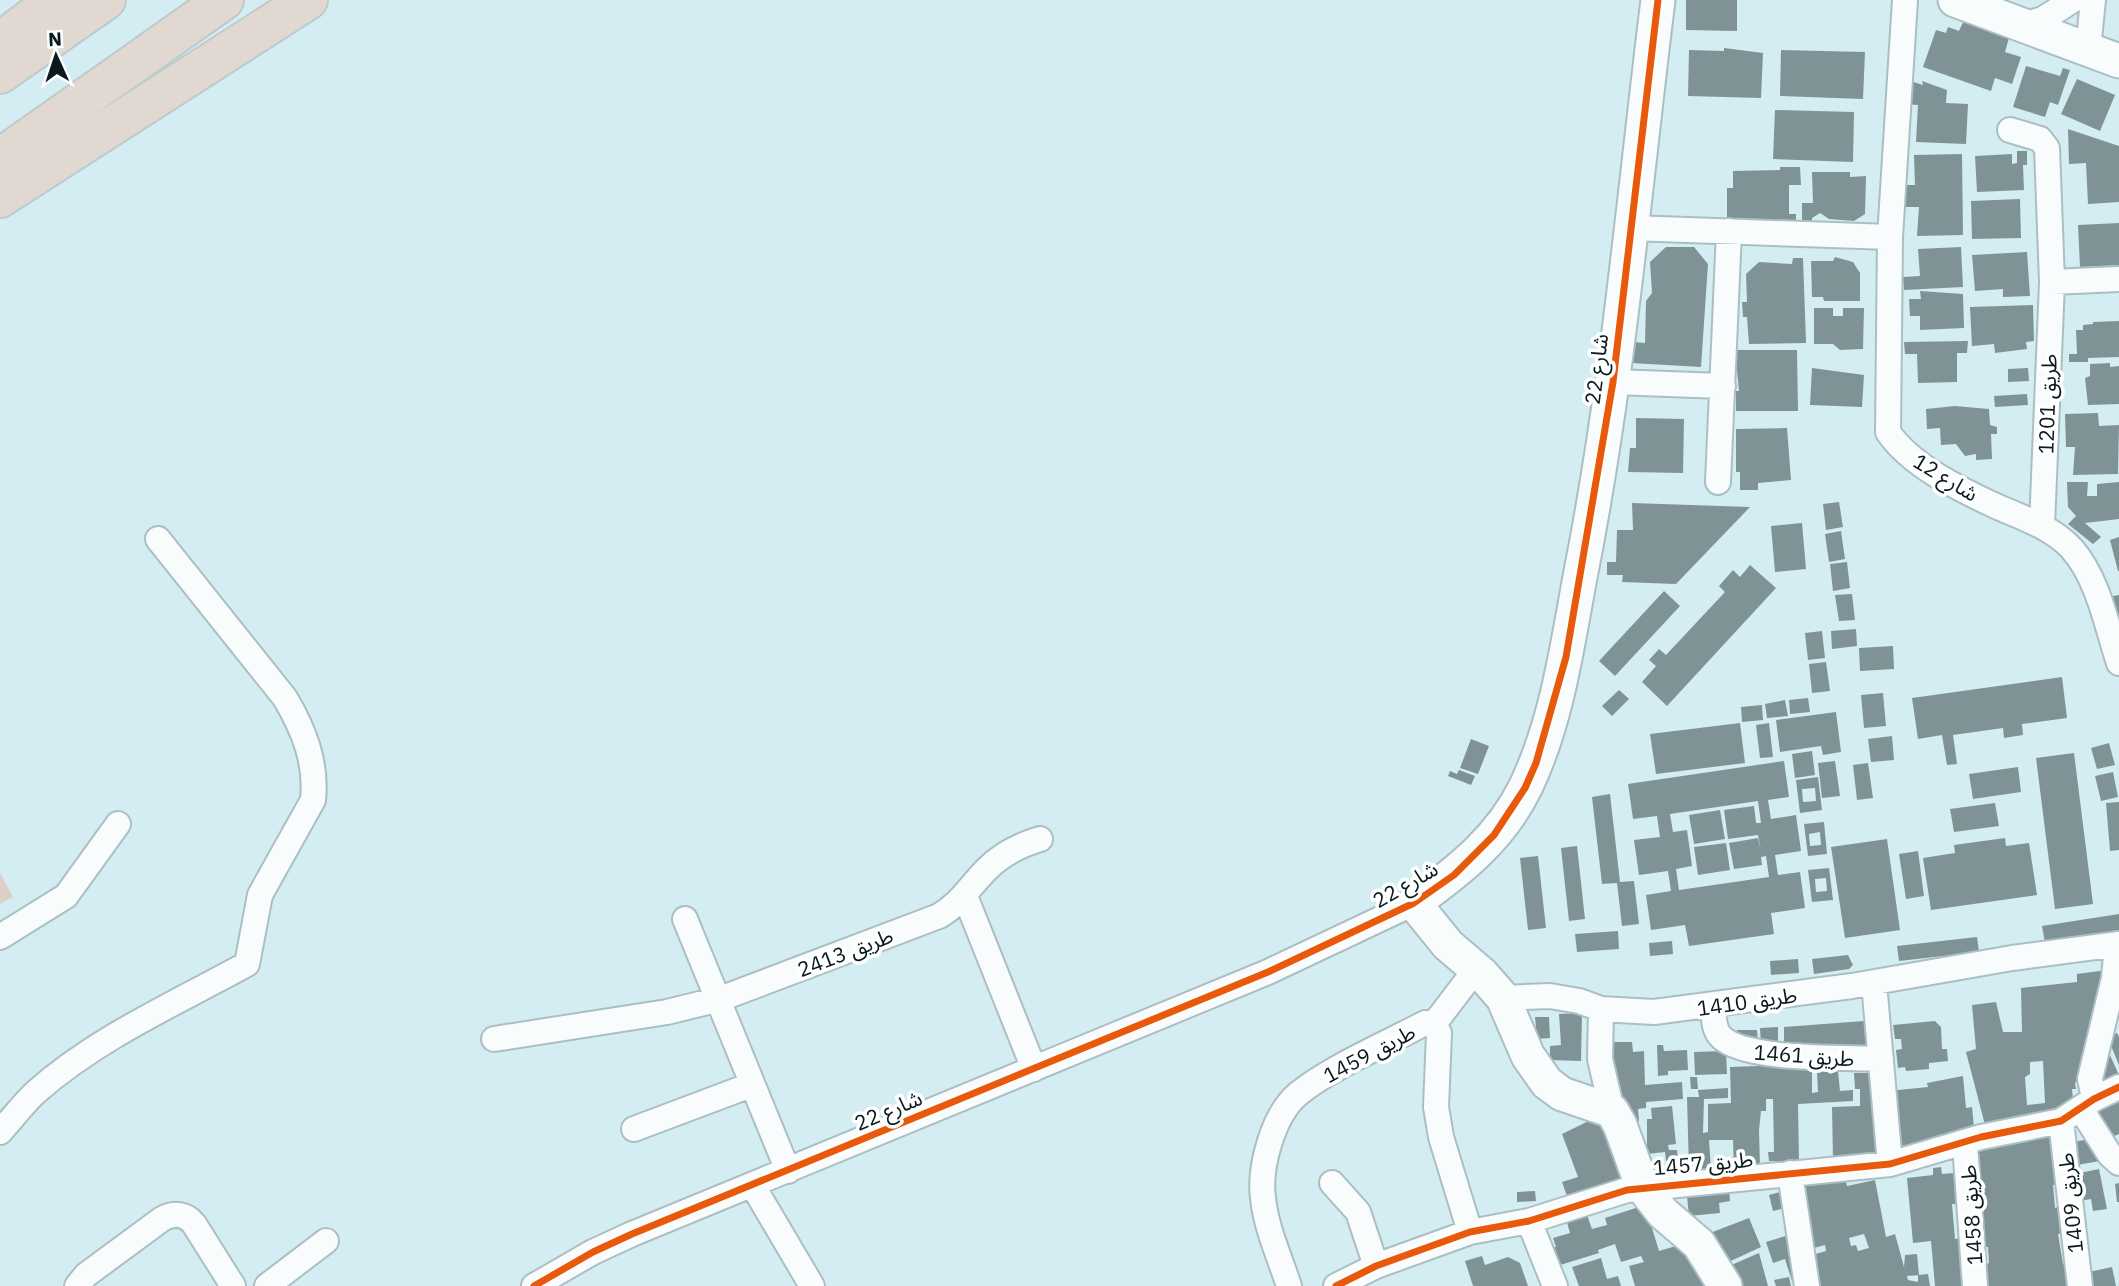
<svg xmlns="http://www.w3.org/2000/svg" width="2119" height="1286" font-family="'IBM Plex Sans','Noto Sans Arabic',sans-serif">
  <rect width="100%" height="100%" fill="#d4edf2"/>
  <path fill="#dccfc5" d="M0,873L13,897L0,904Z"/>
  <path fill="#7f9397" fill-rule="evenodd" d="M1686,0H1737V31L1686,30Z
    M1963,22L2009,38L2005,52L2021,57L2012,84L1995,78L1991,91L1923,67L1936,30L1946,33L1948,27L1959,31Z
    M1724,48L1763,53L1761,98L1688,96L1689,50L1724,51Z
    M1781,50L1865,52L1863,99L1780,96Z
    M2026,66L2060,76L2063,68L2070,70L2058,105L2050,102L2045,117L2013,107Z
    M2077,79L2115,95L2100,131L2061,114Z
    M1907,80L1923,85L1922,81L1947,90L1946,103L1968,104L1966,144L1916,142L1918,105L1904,104Z
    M1775,110L1854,112L1853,162L1773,159Z
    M2068,129L2119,146V202L2088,204L2086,163L2069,164Z
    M2017,151H2027V165H2023L2024,190L1977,192L1975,156L2012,154V164L2017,163Z
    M1962,154L1963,235L1917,236L1919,207H1905V185H1915L1914,155Z
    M1780,167H1800L1801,185H1789V214H1796V226L1727,220V188H1733V171L1780,170Z
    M1812,172H1850V177L1866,176L1865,214L1854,221L1829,219L1820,213L1812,218V226L1802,225V203H1813Z
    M2020,199L2021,238L1972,239L1971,201Z
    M2119,223V265L2080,267L2078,225Z
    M1666,247H1694L1708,264L1701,367L1631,363L1632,342L1645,343L1646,301L1652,293L1650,262Z
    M1961,247L1963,287L1904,290L1903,277L1920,276L1918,249Z
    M2027,252L2030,296L2003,297V289L1975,291L1972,255Z
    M1835,257L1853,262L1860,273V301H1824L1823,297H1812L1811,261H1833Z
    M1793,258H1803L1806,343L1749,344L1747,317H1743L1742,302H1747L1746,274L1759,262L1792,264Z
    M1920,291L1963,294L1964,328L1920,330V316H1910L1909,299H1921Z
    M2033,305L2034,341L2026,342L2027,349L1995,353L1994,344L1972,346L1970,307Z
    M1814,308H1833V316H1843V308H1864L1863,349L1840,350L1833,344H1814Z
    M2119,321V357L2088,358V362H2069V354H2077L2076,330H2083V325L2093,324V322Z
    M1968,341L1967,353H1957V382L1918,383L1917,354H1905L1904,342Z
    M1735,350H1797L1798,411H1736V391H1739Z
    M2110,363V367L2119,366V404L2088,405L2085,378L2090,376V364Z
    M1812,368L1864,375L1862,407L1810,405Z
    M2028,368L2029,381L2008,382V369Z
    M2027,394L2028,405L1995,407L1994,396Z
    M1955,406L1989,409L1990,425L1997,427V434H1991L1992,459L1976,460V454L1965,456L1956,444L1941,445L1940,428L1927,429L1926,409Z
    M2098,413L2099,426L2119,425L2118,474L2073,475L2075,447H2066L2065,414Z
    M1636,418L1684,419L1683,473L1628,472L1630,448H1636Z
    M1787,428L1791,480L1758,483V490H1740V472H1736V429Z
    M2067,482H2088L2087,496H2097V484L2119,482V519L2085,523L2101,537L2093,544L2068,524L2076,516L2068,507Z
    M1839,502L1843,527L1826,530L1823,504Z
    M1632,503L1750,507L1676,584L1622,582L1623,575H1607V562H1616L1617,530H1633Z
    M1802,523L1806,569L1775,572L1771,526Z
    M1841,531L1845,559L1829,562L1825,534Z
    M2119,537V571H2118L2110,540Z
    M1847,562L1850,588L1833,591L1830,564Z
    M1750,565L1776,588L1667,706L1642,682L1656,666L1649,660L1659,649L1666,655L1725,592L1719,586L1733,570L1740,577Z
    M1664,591L1680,606L1615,676L1599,661Z
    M1852,594L1855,620L1839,621L1835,595Z
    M2119,595V615H2118L2113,596Z
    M1856,629L1857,646L1832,649L1831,631Z
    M1822,631L1825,658L1808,660L1805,633Z
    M1893,646L1894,669L1860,671L1859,648Z
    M1826,662L1830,691L1812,693L1809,664Z
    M2062,677L2067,718L2022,724L2023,735L2004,738L2003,728L1953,735L1957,764L1947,765L1942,735L1918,739L1912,698Z
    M1619,690L1629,699L1612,716L1602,706Z
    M1883,693L1886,726L1864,728L1861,695Z
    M1808,698L1810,712L1790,714L1789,700Z
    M1785,700L1788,716L1767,718L1765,704Z
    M1762,705L1763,720L1742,722L1741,707Z
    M1836,712L1841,752L1823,755L1821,746L1780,752L1776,720Z
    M1740,723L1745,763L1656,774L1650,734Z
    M1769,723L1773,757L1760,758L1756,725Z
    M1892,736L1894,760L1871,762L1868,739Z
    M1471,739L1489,746L1478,774L1460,768Z
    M2109,743L2115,765L2097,769L2091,748Z
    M1812,751L1815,775L1795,778L1792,754Z
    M2074,753L2093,904L2055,909L2036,758Z
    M1784,761L1789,797L1768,800L1771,819L1796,815L1801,851L1775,855L1778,875L1800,872L1805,908L1771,913L1774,934L1689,946L1685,925L1651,930L1646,895L1671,891L1668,871L1639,875L1634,840L1660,837L1657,816L1633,819L1628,784ZM1758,801L1761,823H1756L1754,806L1724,810L1728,839L1758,835L1761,851L1758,838L1729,843L1734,869L1762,865L1761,857L1766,856L1769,877L1679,890L1676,869L1692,866L1687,830L1673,832L1670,814Z
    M1835,761L1840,796L1822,798L1818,763Z
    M1868,763L1873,798L1857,800L1853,765Z
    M2018,767L2021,792L1973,799L1969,774Z
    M1459,770L1475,776L1471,785L1448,776L1450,771L1457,774Z
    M2113,772L2118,797L2101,801L2095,776Z
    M1818,777L1822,810L1800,813L1796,780ZM1815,788L1816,801L1803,802L1802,789Z
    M1610,794L1620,882L1634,881L1639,924L1622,926L1617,883L1602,884L1592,797Z
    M2119,802V850L2110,851L2106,803Z
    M1995,803L1999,826L1954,832L1950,809Z
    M1720,810L1725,839L1694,844L1689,815Z
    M1824,822L1827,854L1808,856L1804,824ZM1820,832L1821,845L1810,846L1809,834Z
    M2005,838L2006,846L2029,843L2037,895L1931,910L1923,858L1955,853L1954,845Z
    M1887,839L1900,930L1845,938L1831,847Z
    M1726,843L1730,870L1698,875L1694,847Z
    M1577,846L1585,919L1569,921L1561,848Z
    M1918,851L1924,896L1906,899L1899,854Z
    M1538,856L1546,928L1528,930L1520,858Z
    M1829,868L1833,900L1812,902L1808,870ZM1826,878L1827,891L1816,892L1815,879Z
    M2119,914V932L2045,943L2042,926Z
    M1618,931L1619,949L1577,952L1575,934Z
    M1977,937L1979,952L1899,961L1897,946Z
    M1672,941L1673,954L1650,956L1649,943Z
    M1848,955L1853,965L1849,969L1814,974L1812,959Z
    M1798,959L1799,973L1771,975L1770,961Z
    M2107,970L2090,1070L2075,1083L2076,1089H2072L2074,1111L1985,1125L1966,1052L1976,1049L1972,1005L1996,1002L2003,1032H2022L2021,988L2077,982V974ZM2043,1061L2045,1103L2027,1105L2025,1077L2030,1074V1062Z
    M1582,1013L1581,1061L1550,1060V1046L1561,1045L1559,1014Z
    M1535,1017H1549L1550,1038L1537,1039Z
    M1864,1021L1865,1036H1869L1870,1053L1784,1045V1027Z
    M1935,1021L1941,1027L1942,1049H1947L1948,1061L1929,1063V1069L1906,1071L1905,1067L1898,1068L1896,1050L1902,1049L1901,1039H1895L1893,1025Z
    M1778,1027V1044L1761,1045L1760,1028Z
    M1737,1030H1757L1758,1043L1737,1044Z
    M2117,1033L2119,1037V1065L2107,1036Z
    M2103,1040L2119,1075L2096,1089Z
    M1612,1042H1632L1633,1052L1644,1051L1645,1085L1682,1082L1683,1099L1646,1102V1108L1638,1109L1639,1121L1628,1122L1605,1054Z
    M1657,1045H1663L1664,1051L1687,1050L1688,1070L1668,1071V1075L1658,1076Z
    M1726,1051L1727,1074L1695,1075L1694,1052Z
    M1812,1064V1093L1818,1092L1817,1072L1838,1071L1840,1091L1853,1090V1101L1798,1104L1799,1161H1769L1768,1152H1774L1773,1099H1766V1111H1761L1759,1130L1760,1166L1740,1165V1170H1734L1733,1140H1709L1711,1169L1689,1170L1687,1097H1699L1698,1090L1728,1088V1098L1704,1099L1703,1133L1708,1132V1104L1731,1103L1730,1067Z
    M1854,1073H1876L1882,1159H1833L1832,1107L1860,1106V1089H1855Z
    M1963,1076L1966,1108L1972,1107L1975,1138L1894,1149L1888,1091L1928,1087L1927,1083Z
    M1690,1077H1697L1698,1089H1691Z
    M2119,1096V1134L2105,1140L2091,1108Z
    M1672,1106L1676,1144L1668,1145L1669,1150H1677L1678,1160L1666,1161L1665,1152L1647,1154V1119H1652L1651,1108Z
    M1597,1117L1625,1180L1567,1196L1562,1182L1578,1177L1562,1134Z
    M2053,1133L2057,1185H2053L2055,1208L2060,1206L2063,1233L2058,1234L2063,1264L2067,1263L2070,1286H1979L1978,1267L1989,1263L1988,1247H1982L1974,1204L1981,1199L1980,1169H1976L1974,1155L1983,1146Z
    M2096,1138L2100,1161L2071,1166L2067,1143Z
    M1941,1167L1942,1174L1954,1173L1957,1204H1952L1955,1239L1961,1238L1965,1286H1935L1931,1241L1913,1243L1907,1178L1933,1175V1168Z
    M2099,1169L2107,1209L2093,1211L2091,1199L2080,1201L2075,1174Z
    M1844,1175L1847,1186L1875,1180L1886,1237L1895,1234L1904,1267L1905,1255L1917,1254L1919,1275L1907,1276L1908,1280L1918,1282V1275L1928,1274L1930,1286H1814L1812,1255L1826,1251L1825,1245L1814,1248L1808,1218L1795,1188ZM1864,1234L1869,1248L1858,1251L1856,1245L1851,1246L1849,1238Z
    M2119,1183V1202H2117L2115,1184Z
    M1729,1189L1730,1201L1719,1203L1720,1213L1689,1216L1687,1196Z
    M1787,1190L1792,1206L1773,1211L1769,1195Z
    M1535,1191L1536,1201L1517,1202V1192Z
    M1645,1205L1659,1251L1686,1243L1712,1286H1635L1629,1266L1644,1262L1641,1256L1621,1262L1615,1244L1598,1250L1599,1253L1557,1266L1552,1248L1556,1247L1553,1238L1570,1233L1566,1219L1586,1212L1592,1229L1607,1225L1605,1218Z
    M1749,1218L1761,1247L1722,1265L1701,1233L1708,1229L1710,1233Z
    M1789,1235L1801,1278L1792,1281L1785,1259L1773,1263L1766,1242Z
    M1759,1253L1768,1286H1740L1729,1266Z
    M1482,1256L1485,1265L1508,1257L1520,1263L1528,1286H1473L1465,1261Z
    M1601,1258L1607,1279L1618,1276L1621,1286H1579L1572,1267Z
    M2112,1267L2116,1286H2086L2084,1273Z
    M1789,1277L1791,1286H1776L1774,1280Z"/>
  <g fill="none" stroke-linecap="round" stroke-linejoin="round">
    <g stroke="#abbfc3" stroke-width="28">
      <path id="street" d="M1905,0L1890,237L1888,432C1911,466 1961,490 1998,507C2023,518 2053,528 2072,549C2098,578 2107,627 2119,663
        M2023,25L2043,19L2073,0
        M2088,49L2093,0
        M2010,130L2040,139L2047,148L2052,282L2042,526
        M1630,228L1890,237
        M2052,282L2119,279
        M1613,382L1723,386
        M1718,482L1729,231
        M965,896L1034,1069
        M685,919L788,1171
        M0,937L66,896L118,824
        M1874,983L1890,1164
        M1503,998L1550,996L1579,1001L1601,1009L1654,1012L1852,986L2012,958L2119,944
        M1713,1007C1714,1017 1713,1029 1721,1037C1745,1061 1845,1057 1881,1059
        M1601,1009L1600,1059L1612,1111
        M1434,1024L1476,969
        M494,1039L667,1012L720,999L939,916C960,904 970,886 987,869C1002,854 1020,845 1040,839
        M2094,1099L2090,1079L2114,978L2117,944
        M2081,1109L2110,1155L2119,1163
        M2061,1121L2080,1286
        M634,1129L751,1085
        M0,1132C12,1119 23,1104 36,1092C97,1038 176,1003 247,964L260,895L313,800C317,763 304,730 285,698L158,539
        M1965,1144L1975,1286
        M1790,1173L1807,1286
        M1332,1183L1358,1212L1376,1266
        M753,1186L812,1286
        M1529,1221L1555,1286
        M77,1286L86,1275L162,1219C174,1212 186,1214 194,1224L233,1286
        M267,1286L326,1241
        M534,1286L593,1252L632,1234L1268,972L1414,903
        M1289,1286C1280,1258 1266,1228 1263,1198C1259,1167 1273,1115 1298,1094C1329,1068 1388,1043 1425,1023L1434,1024L1439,1033L1436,1107L1441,1137L1470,1232
        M1336,1286L1376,1266L1470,1232L1529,1221L1627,1190L1890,1164L1981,1137L2061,1121L2094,1099L2119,1087"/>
    </g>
    <g stroke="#abbfc3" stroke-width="37">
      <path id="secondary" d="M1658,0C1634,193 1618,386 1580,577C1567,647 1557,721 1526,786C1501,838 1459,871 1414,903L1448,945L1482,974L1503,998L1528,1056L1547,1083L1562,1094L1612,1111L1620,1125L1642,1186L1663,1213L1699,1244L1725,1286
        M1955,0L2119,61"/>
    </g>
    <g stroke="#becbcd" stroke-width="42">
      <path id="highway" d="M0,42L55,0
        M0,74L106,0
        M0,158L224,0
        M0,198L308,0"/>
    </g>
    <use href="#street" stroke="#f9fcfd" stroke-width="24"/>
    <use href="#secondary" stroke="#f9fcfd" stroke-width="33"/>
    <use href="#highway" stroke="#e0d8d1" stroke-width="38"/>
    <g stroke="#fff" stroke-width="11">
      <path id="cycleway" d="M534,1286L593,1252L632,1234L1268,972L1414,903L1454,875L1494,835L1525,788L1536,763L1566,657L1613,382L1658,0
        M1336,1286L1376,1266L1470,1232L1529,1221L1627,1190L1890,1164L1981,1137L2061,1121L2094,1099L2119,1087"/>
    </g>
    <use href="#cycleway" stroke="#e8590c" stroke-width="7"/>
  </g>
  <g text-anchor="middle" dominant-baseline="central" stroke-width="7" stroke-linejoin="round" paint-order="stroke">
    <g font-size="21" fill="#081a1d" stroke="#fff">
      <text transform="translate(1596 369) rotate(-83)">شارع 22</text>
      <text transform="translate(2047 404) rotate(-88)">طريق 1201</text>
      <text transform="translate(1946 477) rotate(31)">شارع 12</text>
      <text transform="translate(1405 884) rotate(-30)">شارع 22</text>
      <text transform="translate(845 952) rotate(-21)">طريق 2413</text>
      <text transform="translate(1747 1001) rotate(-8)">طريق 1410</text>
      <text transform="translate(1369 1053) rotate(-28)">طريق 1459</text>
      <text transform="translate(1804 1055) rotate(4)">طريق 1461</text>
      <text transform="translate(888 1110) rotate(-23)">شارع 22</text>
      <text transform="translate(1703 1163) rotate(-5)">طريق 1457</text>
      <text transform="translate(2070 1203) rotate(-96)">طريق 1409</text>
      <text transform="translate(1971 1215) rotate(-94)">طريق 1458</text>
    </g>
  </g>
  <g transform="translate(56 56) rotate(357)" stroke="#ffffff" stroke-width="5" paint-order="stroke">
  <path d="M0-5L12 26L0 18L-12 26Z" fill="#081a1d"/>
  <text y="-10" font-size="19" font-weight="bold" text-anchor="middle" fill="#081a1d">N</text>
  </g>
</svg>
